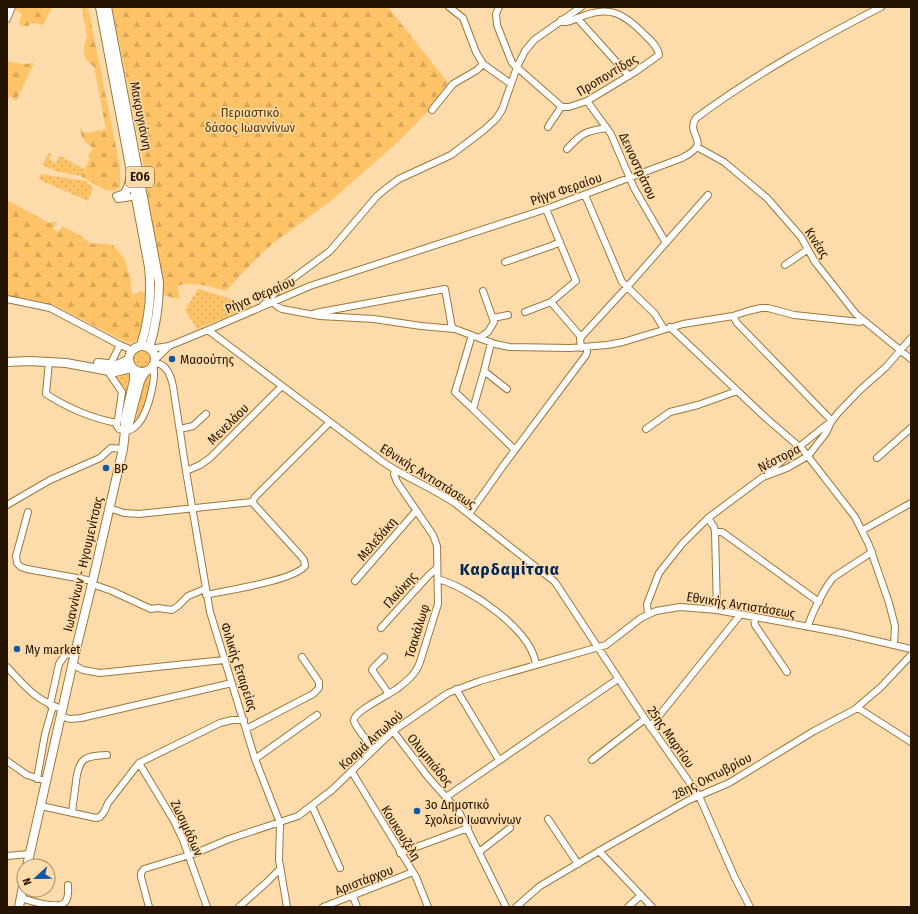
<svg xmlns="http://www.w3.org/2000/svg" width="918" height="914" font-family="'Fira Sans Condensed',sans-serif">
  <defs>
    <pattern id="grass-dots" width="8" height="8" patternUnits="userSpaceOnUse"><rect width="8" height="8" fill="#fec267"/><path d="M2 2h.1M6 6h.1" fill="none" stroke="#daa658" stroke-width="1.8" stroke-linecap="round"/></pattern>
    <pattern id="forest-firs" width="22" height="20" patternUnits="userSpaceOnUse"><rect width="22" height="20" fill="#fec267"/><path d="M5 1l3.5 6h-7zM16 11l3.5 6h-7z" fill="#daa658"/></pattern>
  </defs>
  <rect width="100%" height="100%" fill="#fddbaa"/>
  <path fill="url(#grass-dots)" d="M49,153L51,154L49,159L56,163L60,156L84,169L81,176L59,172L42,165Z
    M40,174L85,181L93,188L88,201L40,180L39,179Z
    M198,289L253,306L197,329L185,310Z
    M132 359a10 10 0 1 1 20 0a10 10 0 1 1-20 0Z
    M127,373L129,374L130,376L121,416L119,417L125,391L116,377Z
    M151,375V380L144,411L135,422L145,378Z"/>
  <path fill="url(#forest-firs)" d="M16,7H52L43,25L31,23L28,26H21L19,22L22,14L15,9Z
    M82,7H88L117,152L120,169V187L114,191L105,190L81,176L90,158L88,156L93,148C84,142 81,138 80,127L83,132L88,133L106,129L94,67L86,59L84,53V47L87,37Z
    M112,7H388L448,83L429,110L399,141L333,199L272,244L245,270L226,291C214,288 187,279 177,287L180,298L178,299L163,295L141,149Z
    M7,61L23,64L34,63L16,101L10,96L7,101Z
    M7,200L49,223L57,221L53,229L58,232L63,226L81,236L90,243L113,245L126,261L127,269L131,279L130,284L131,290L133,295L141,291L145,293C144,304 144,333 135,341C132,343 129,343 126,342L54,305L7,297Z"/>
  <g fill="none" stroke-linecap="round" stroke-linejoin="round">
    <g stroke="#9e773a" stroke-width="8">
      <path id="minor" d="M449,7L463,18L476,52L483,64L511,84
        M499,7L496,14L497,25L512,63L562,107H569L587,101L635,72L659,55C658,46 649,39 643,33C623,13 610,6 583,16C577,18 572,21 566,22H563L561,20
        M577,18L629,76
        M7,19L12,7
        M587,101L611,134L634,188L666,243
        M432,110L453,84L477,70L483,64
        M548,127C552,119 558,114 561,106
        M697,147L724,162L767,198L801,237L815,262L856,314L911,359
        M567,149C582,133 585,131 607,128
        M585,195L622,282L655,314L664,329
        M116,196L127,192
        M118,199L138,196
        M546,209L576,281L551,302L581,337
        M505,262L551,246L560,242
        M785,265L807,250
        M7,299L50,308L120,345L132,350
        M273,302L278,307L282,309L320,316L374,319L421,326L455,329L495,344L510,347L570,348L607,345L623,342L683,324L733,316L748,311L761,308H768L794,315L860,322L863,320
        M263,305L280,288L330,251L377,196L388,187L399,179L451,155L484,130L496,119L502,110L517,67L525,51L534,40L581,7
        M525,312L551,302
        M315,313L445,289L452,328
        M733,316L737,323L832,421
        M493,318L508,315
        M670,327L766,418L803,450L855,517L869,545L889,603L895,626L894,645
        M208,330L310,286L546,209L682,158C715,141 684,136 696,118C754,75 817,40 881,7
        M472,335L455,392L473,409
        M479,338L488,332L494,322L483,291
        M491,343L484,371L473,409L515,450
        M581,348L580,339L582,336L627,287L708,195
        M150,349L169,346L208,330L383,462C406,478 433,488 456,504L555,582L645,719L699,796L735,878L750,907
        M155,360L168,347
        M49,361L46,394C68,408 90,418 117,423
        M154,363C167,363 171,376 173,386L186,471L210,612L255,759L280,823L279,860L287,907
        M110,365L120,345
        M107,370L122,392L117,426L119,429L126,431C135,430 142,420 145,412C149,404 157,374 153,366
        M484,371L507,389
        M180,429L193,426L206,414
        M646,429L670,412L698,405L737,391
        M877,458L911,428
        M186,471L200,465L210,458L282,386
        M768,472L820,430L831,422
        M252,502L255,497L330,422
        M7,505L50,480L100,458L111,448L123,449
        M109,508L124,513L139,514L252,502L300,555L304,560L305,566C293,581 227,590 206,595
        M28,512L16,556L17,563L21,567L27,569L93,581
        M469,514L503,466L586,355L587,352V348
        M708,518L714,527L715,532L717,610
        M863,530L911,503
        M715,532H722L819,602
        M438,579C470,588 532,630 536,665
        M355,581L416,511
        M92,584L112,591L151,609L158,608L172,610L178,606L188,596L205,589
        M648,614L647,604L659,573L682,544L708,518L763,477L787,468L808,456L826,433L831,422L838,413L860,390L886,367L911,338
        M754,617L755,625L787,672
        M808,627C810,616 826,585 834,577L872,552
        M381,628L429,575L437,568
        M384,657L374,667L372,670L389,694
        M72,664L83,670L100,673L224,660
        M7,667C26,687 35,700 62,709
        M456,689L499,760
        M50,705L59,664L65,655L75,653
        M858,708L911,742
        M60,716L70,719L81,718L232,683
        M650,727L740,615
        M246,729L313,694L319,688V682L302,657
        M393,731L428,777L459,812L506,907
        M374,749C369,742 356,729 354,721C352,712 391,694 398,688C407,681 416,674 420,662L438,604L437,546L433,535L397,482L394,474L395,471
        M255,759L317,715
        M592,760L645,719
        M7,761L27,775L47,781
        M139,763L174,821L183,840L207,907
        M352,772L416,877L428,907
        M37,779L45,734L53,706
        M446,797L618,679
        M41,806L96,818L100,817L104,812L108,803L139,763L220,723L232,720H244
        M312,806L340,868
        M72,813C73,802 75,792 76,781C79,758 84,756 107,755
        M548,819L578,864
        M599,851L652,907
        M479,852L510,828
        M400,853L468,828
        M7,856L29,854
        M353,896L357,907
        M21,898C31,901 60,911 66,901C69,896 68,890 68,885
        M149,907L141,877V873L144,869L196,853L229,839L298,816L332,790L393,731L448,693L480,681L606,645L641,618L656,611L680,607L717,610L842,633L911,649
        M239,907L267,882L280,869
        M323,907L413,872
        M516,907L540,886L606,847L689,800L729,783L814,731L854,710L881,687L911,655
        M628,907L641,895"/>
    </g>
    <g stroke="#9e773a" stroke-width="10">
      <path id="major" d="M100,7L149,267C152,294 149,320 141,345
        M107,7L159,282C159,304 156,326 149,348
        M124,194L128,188L131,176
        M129 359a13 13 0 1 1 26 0a13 13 0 1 1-26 0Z
        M7,362L30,361L66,363L115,372L131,368
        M98,363L117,365L128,360
        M129,423L140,381L145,372
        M27,866L75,653L92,584L123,449L125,431V419L134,380V374L132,368
        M19,907L24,881"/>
    </g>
    <use href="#minor" stroke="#fff" stroke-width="6"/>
    <use href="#major" stroke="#fff" stroke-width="8"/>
  </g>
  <g fill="#1256a6" stroke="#fddbaa" stroke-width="1.5">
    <circle cx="172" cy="359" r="4"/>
    <circle cx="106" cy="468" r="4"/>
    <circle cx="17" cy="649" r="4"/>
    <circle cx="417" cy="811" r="4"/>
  </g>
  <g text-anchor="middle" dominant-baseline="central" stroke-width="3" stroke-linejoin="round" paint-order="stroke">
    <rect fill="#fddbaa" stroke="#665033" stroke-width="1" x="126" y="167" width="28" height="20" rx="3"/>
    <g font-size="12" font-weight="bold" fill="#251500">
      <text x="140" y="177">ΕΟ6</text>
    </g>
    <g font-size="13" fill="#251500" stroke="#fddbaa">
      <text transform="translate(607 75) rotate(-31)">Προποντίδας</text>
      <text transform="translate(141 116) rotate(79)">Μακρυγιάννη</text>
      <text transform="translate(638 166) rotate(65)">Δεινοστράτου</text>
      <text transform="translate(566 189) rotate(-19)">Ρήγα Φεραίου</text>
      <text transform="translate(817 243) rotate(57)">Κινέας</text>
      <text transform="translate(260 295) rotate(-23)">Ρήγα Φεραίου</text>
      <text transform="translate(228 424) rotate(-45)">Μενελάου</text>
      <text transform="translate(779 458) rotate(-27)">Νέστορα</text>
      <text transform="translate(428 476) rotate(32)">Εθνικής Αντιστάσεως</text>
      <text transform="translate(377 539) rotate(-49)">Μελεδάκη</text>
      <text transform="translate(83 564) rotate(-77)">Ιωαννίνων - Ηγουμενίτσας</text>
      <text transform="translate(400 590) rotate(-48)">Γλαύκης</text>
      <text transform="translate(741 605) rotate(9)">Εθνικής Αντιστάσεως</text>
      <text transform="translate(417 631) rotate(-73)">Τσακάλωφ</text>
      <text transform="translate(239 667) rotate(72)">Φιλικής Εταιρείας</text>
      <text transform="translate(671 737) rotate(55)">25ης Μαρτίου</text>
      <text transform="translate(371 740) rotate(-42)">Κοσμά Αιτωλού</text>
      <text transform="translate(430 760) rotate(51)">Ολυμπιάδος</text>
      <text transform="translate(712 776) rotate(-27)">28ης Οκτωβρίου</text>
      <text transform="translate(187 828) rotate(65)">Ζωσιμάδων</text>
      <text transform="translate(401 833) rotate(58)">Κουκουζέλη</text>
      <text transform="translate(364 880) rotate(-21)">Αριστάρχου</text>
    </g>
    <g font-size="13" fill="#553906" stroke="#fddbaa">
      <text x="250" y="112">Περιαστικό<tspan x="250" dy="15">δάσος Ιωαννίνων</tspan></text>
    </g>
    <g font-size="13" fill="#251500" stroke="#fddbaa" text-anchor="start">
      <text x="180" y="359">Μασούτης</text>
      <text x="114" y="468">BP</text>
      <text x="25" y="649">My market</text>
      <text x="425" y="804">3ο Δημοτικό<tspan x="425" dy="15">Σχολείο Ιωαννίνων</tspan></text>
    </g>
    <g font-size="17" font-weight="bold" letter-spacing="1" fill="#002759" stroke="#fddbaa">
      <text x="510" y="569">Καρδαμίτσια</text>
    </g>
  </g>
  <rect width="918" height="914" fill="none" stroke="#251500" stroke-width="16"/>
  <g transform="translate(36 878) rotate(248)"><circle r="19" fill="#fddbaa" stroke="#a78c66"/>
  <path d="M0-3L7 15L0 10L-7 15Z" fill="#1256a6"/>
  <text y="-6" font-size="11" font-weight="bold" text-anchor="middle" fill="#251500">N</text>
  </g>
</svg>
